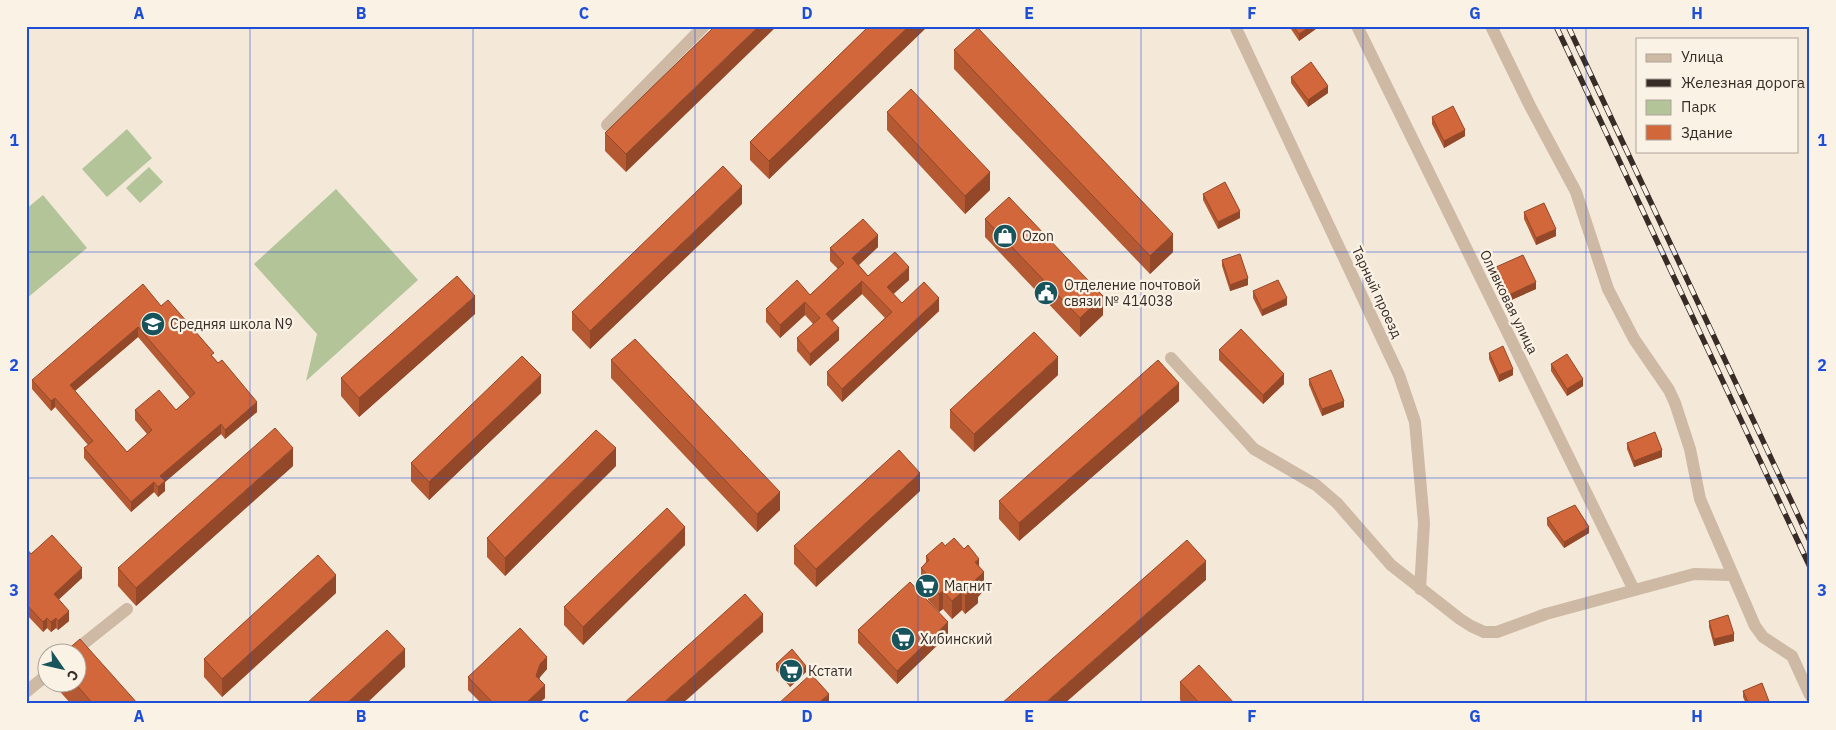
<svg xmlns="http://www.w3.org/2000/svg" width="1836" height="730" font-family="'IBM Plex Sans',sans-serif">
  <rect width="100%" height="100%" fill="#f4e8d9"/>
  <path fill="#b3c498" d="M127,129L152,158L107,197L82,169Z
    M149,167L163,182L140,203L126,188Z
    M336,189L418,280L306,381L317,334L254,264Z
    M43,195L87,248L26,299V209Z"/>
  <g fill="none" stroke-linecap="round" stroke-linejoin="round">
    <path stroke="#cdb9a4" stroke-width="12" d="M1235,26L1399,375L1415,422L1424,523L1420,589
      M1357,26L1634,590
      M1491,26L1530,106L1576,192L1608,289L1634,339L1669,390L1675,403L1690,449L1700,499L1755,626L1763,637L1792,656L1810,695
      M607,125L704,26
      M1171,358L1254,449L1316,485L1337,503L1391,565L1460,619L1471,626L1484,632H1497L1546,614L1694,574L1731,575
      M73,652L127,609
      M26,692L48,674"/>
    <g stroke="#372c26" stroke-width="5.5">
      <path id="rail" d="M1556,26L1810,567
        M1568,26L1810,541"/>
    </g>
    <use href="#rail" stroke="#fbf2e6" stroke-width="4" stroke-dasharray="11" stroke-linecap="butt"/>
  </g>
  <path fill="#b45932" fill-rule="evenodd" d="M715,26L626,172L605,151V133Z
    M869,26H928L769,179L750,160V142Z
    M1289,26H1320L1299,41Z
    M954,50L1173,252L1150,274L954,69Z
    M1291,77L1328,93L1308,107L1291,83Z
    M887,112L990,190L965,214L887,130Z
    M1432,117L1465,136L1444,148L1432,124Z
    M1203,194L1240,218L1218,229L1203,200Z
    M742,204L590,349L572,330V312Z
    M1524,212L1556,236L1536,245L1524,219Z
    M985,219L1103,315L1080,337L985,237Z
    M878,247L859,265L868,276L909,280L893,294L902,303L939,311L842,402L827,385V372L885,318L862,294L832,321L839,340L810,366L797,351V338L813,324L805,315L780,338L766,322V309L810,295L838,269L830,261V248Z
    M1222,260L1248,285L1230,291L1222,266Z
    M1496,267L1536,289L1509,301L1496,274Z
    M1253,291L1287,305L1262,316L1253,298Z
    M161,306L214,358L257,412L225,439L221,434L165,482V491L158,497L154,492L131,512L84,458V448L88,445L55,407L51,411L32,389V380ZM138,337L190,398L176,410H135V420L147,434L127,452L75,391Z
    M475,314L359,417L341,396V378Z
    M1219,350L1284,384L1263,404L1219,360Z
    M1489,353L1513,375L1499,382L1489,359Z
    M611,360L780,510L757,532L611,378Z
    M1551,364L1583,386L1567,396L1551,371Z
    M1058,375L974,452L950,428V410Z
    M1309,379L1344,407L1322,416L1309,385Z
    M541,393L429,500L411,481V463Z
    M1179,401L1019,541L999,519V501Z
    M1627,443L1662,457L1634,467L1627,449Z
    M293,466L136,606L118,586V568Z
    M616,466L505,576L487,557V538Z
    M920,491L816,587L794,564V546Z
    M1547,518L1589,533L1564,548L1547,525Z
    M685,545L583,645L564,625V607Z
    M945,546L979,566L984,590L978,597V603L965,614L962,610L952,619L943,609L939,612L928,600V594L921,586V568L926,562V556Z
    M26,548L31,554L82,578L58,600L69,621L58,630L56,628L51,632L47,628L43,632L26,614Z
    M336,593L222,697L204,677V659Z
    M1709,621L1734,641L1714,646L1709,627Z
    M858,630L948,635L897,684L858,643Z
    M776,664L806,672L790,687L776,670Z
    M547,669L540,677L539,679L545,698L538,704H482L468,690V677Z
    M55,682H78L138,704H71L55,686Z
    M1180,682L1235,704H1183L1180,700Z
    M1743,691L1770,704H1746L1743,697Z"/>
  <path fill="#924829" d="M759,26H777L626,172V154Z
    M909,26H928L769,179V161Z
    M1311,26H1320L1299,41V34Z
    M1328,86V93L1308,107V100Z
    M1465,130V136L1444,148V141Z
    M990,172V190L965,214V196Z
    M742,186V204L590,349V331Z
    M1240,211V218L1218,229V222Z
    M1556,229V236L1536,245V238Z
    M1173,234V252L1150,274V256Z
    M878,235V247L852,271V258Z
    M909,267V280L887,300V287Z
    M1248,278V285L1230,291V285Z
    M862,281V294L826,327V314Z
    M1536,282V289L1509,301V295Z
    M475,296V314L359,417V398Z
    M1103,296V315L1080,337V318Z
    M939,298V311L842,402V389Z
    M1287,298V305L1262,316V310Z
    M805,302V315L780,338V325Z
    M138,327V337L70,395V385Z
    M839,328V340L810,366V354Z
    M1058,357V375L974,452V434Z
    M1513,369V375L1499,382V375Z
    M1284,374V384L1263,404V395Z
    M541,375V393L429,500V482Z
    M1583,379V386L1567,396V389Z
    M1179,383V401L1019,541V523Z
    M55,398V407L51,411V401Z
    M1344,401V407L1322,416V409Z
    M257,402V412L225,439V430Z
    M221,424V434L165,482V491L158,497V487L160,476Z
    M293,448V466L136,606V588Z
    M616,448V466L505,576V558Z
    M1662,450V457L1634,467V461Z
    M920,473V491L816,587V569Z
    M154,482V492L131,512V502Z
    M780,492V510L757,532V514Z
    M685,527V545L583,645V627Z
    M1589,527V533L1564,548V542Z
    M979,559V577L975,562Z
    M1206,561V580L1064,704H1044Z
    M82,568V578L54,604V594Z
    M984,572V590L978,597V603L965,614V596L974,581Z
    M336,575V593L222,697V679Z
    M943,591V609L939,612V594Z
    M962,592V610L952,619V601Z
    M69,611V621L58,630V621Z
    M763,614V632L682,704H662Z
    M47,618V628L43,632V622Z
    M56,618V628L51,632V622Z
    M948,622V635L897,684V671Z
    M1734,634V641L1714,646V639Z
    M405,649V667L366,704H346Z
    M547,657V669L540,677L536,689V676L540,664Z
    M806,666V672L790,687V680Z
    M545,685V698L538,704H525Z
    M829,694V704H817Z"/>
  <path fill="#d1673a" stroke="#924829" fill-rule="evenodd" d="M715,26H759L626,154L605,133Z
    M869,26H909L769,161L750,142Z
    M1293,26H1311L1299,34Z
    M978,28L1173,234L1150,256L954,50Z
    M1311,62L1328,86L1308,100L1291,77Z
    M911,89L990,172L965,196L887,112Z
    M1453,106L1465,130L1444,141L1432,117Z
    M723,166L742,186L590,331L572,312Z
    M1225,182L1240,211L1218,222L1203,194Z
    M1009,197L1103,296L1080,318L985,219Z
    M1544,203L1556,229L1536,238L1524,212Z
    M863,219L878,235L852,258L868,276L895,252L909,267L887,287L902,303L924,282L939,298L842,389L827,372L892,312L862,281L826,314L839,328L810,354L797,338L820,318L805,302L780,325L766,309L797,280L810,295L844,263L830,248Z
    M1240,254L1248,278L1230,285L1222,260Z
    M1523,255L1536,282L1509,295L1496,267Z
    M457,276L475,296L359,398L341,378Z
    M1278,280L1287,298L1262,310L1253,291Z
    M143,284L161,306L168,300L214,353L211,355L218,363L222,360L257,402L225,430L221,424L160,476L165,481L158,487L154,482L131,502L84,448L93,441L55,398L51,401L32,380ZM138,327L195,393L176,410L159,390L135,410L152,430L127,452L70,385Z
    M1241,329L1284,374L1263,395L1219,350Z
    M1034,332L1058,357L974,434L950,410Z
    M635,339L780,492L757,514L611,360Z
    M1503,346L1513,369L1499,375L1489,353Z
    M1567,354L1583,379L1567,389L1551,364Z
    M522,356L541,375L429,482L411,463Z
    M1158,360L1179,383L1019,523L999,501Z
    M1331,370L1344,401L1322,409L1309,379Z
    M275,428L293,448L136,588L118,568Z
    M596,430L616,448L505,558L487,538Z
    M1655,432L1662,450L1634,461L1627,443Z
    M899,450L920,473L816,569L794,546Z
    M1575,505L1589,527L1564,542L1547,518Z
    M667,508L685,527L583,627L564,607Z
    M52,535L82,568L54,594L69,611L58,621L56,618L51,622L47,618L43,622L26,604V548L31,554Z
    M954,538L964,549L968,545L979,559L975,562L984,572L974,581L978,585L965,596L962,592L952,601L943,591L939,594L928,582L931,579L921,568L929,560L926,556L942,542L945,546Z
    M1187,540L1206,561L1044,704H1001Z
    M318,555L336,575L222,679L204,659Z
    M910,582L948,622L897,671L858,630Z
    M745,594L763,614L662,704H623Z
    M1728,615L1734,634L1714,639L1709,621Z
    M520,628L547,657L540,664L536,676L545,685L525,704H494L468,677Z
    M387,630L405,649L346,704H306Z
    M80,639L138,704H93L74,682H78V652H65Z
    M792,649L806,666L790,680L776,664Z
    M1199,665L1235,704H1200L1180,682Z
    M811,674L829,694L817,704H778Z
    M1762,683L1770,704H1749L1743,691Z"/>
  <path fill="none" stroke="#1d4ed8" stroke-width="1" stroke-opacity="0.55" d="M250,26V704M473,26V704M695,26V704M918,26V704M1141,26V704M1363,26V704M1586,26V704M26,252H1810M26,478H1810"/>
  <defs>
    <g id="shop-disc" transform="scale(1.25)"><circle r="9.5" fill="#18545c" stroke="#fbf2e6"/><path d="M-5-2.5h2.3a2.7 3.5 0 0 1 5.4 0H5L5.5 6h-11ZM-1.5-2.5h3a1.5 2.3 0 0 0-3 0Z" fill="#fff"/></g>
    <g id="civic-disc" transform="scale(1.25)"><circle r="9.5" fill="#18545c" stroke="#fbf2e6"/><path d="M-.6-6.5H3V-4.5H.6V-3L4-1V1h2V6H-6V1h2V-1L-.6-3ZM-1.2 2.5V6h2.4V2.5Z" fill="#fff"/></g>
    <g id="school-disc" transform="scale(1.25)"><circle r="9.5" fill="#18545c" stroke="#fbf2e6"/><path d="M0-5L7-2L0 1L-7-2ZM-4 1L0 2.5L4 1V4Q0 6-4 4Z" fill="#fff"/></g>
    <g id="supermarket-disc" transform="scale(1.25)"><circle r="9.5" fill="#18545c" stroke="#fbf2e6"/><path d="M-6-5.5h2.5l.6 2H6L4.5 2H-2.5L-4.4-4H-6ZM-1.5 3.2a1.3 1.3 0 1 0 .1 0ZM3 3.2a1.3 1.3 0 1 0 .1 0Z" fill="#fff"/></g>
  </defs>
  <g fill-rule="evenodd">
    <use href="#shop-disc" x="1005" y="236"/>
    <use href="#civic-disc" x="1046" y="293"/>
    <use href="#school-disc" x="153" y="324"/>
    <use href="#supermarket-disc" x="927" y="586"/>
    <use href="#supermarket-disc" x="903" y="639"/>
    <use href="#supermarket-disc" x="791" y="671"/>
  </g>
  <g text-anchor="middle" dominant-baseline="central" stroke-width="4.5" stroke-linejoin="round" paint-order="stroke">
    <g font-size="14" fill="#372c26" stroke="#fbf2e6" text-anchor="start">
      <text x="1022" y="236">Ozon</text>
      <text x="1064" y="285">Отделение почтовой<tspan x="1064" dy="16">связи № 414038</tspan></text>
      <text x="170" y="324">Средняя школа N9</text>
      <text x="944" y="586">Магнит</text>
      <text x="920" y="639">Хибинский</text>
      <text x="808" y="671">Кстати</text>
    </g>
    <g font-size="14" fill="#372c26" stroke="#fbf2e6">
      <text transform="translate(1377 292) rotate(65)">Тарный проезд</text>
      <text transform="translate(1509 302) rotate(64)">Оливковая улица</text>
    </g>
  </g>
  <rect width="1836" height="730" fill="none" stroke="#fbf2e6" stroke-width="55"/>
  <rect x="1636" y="38" width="162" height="115" fill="#fbf2e6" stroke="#ada399"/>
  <rect x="1646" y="54" width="25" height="8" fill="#cdb9a4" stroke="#ada399"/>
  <text x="1681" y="62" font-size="15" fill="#372c26">Улица</text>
  <rect x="1646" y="79" width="25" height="8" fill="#372c26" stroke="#ada399"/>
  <text x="1681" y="88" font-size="15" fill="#372c26">Железная дорога</text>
  <rect x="1646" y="100" width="25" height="15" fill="#b3c498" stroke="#ada399"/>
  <text x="1681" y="112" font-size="15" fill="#372c26">Парк</text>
  <rect x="1646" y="125" width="25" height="15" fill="#d1673a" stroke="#ada399"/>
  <text x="1681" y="138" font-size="15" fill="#372c26">Здание</text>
  <g transform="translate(62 668) rotate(124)"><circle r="24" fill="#fbf2e6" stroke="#ada399"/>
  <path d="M0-4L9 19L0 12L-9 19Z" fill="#18545c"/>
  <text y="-8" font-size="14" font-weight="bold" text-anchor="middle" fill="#372c26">С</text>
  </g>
  <rect x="28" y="28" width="1780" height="674" fill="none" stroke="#1d4ed8" stroke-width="2"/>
  <g font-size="16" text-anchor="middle" font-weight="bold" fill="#1d4ed8">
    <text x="139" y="19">A</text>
    <text x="361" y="19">B</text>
    <text x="584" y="19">C</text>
    <text x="807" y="19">D</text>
    <text x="1029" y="19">E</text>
    <text x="1252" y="19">F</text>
    <text x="1475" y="19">G</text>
    <text x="1697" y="19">H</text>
    <text x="14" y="146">1</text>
    <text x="1822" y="146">1</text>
    <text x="14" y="371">2</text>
    <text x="1822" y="371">2</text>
    <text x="14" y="596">3</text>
    <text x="1822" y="596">3</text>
    <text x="139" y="722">A</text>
    <text x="361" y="722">B</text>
    <text x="584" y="722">C</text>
    <text x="807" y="722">D</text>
    <text x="1029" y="722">E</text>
    <text x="1252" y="722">F</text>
    <text x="1475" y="722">G</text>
    <text x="1697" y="722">H</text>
  </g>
</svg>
